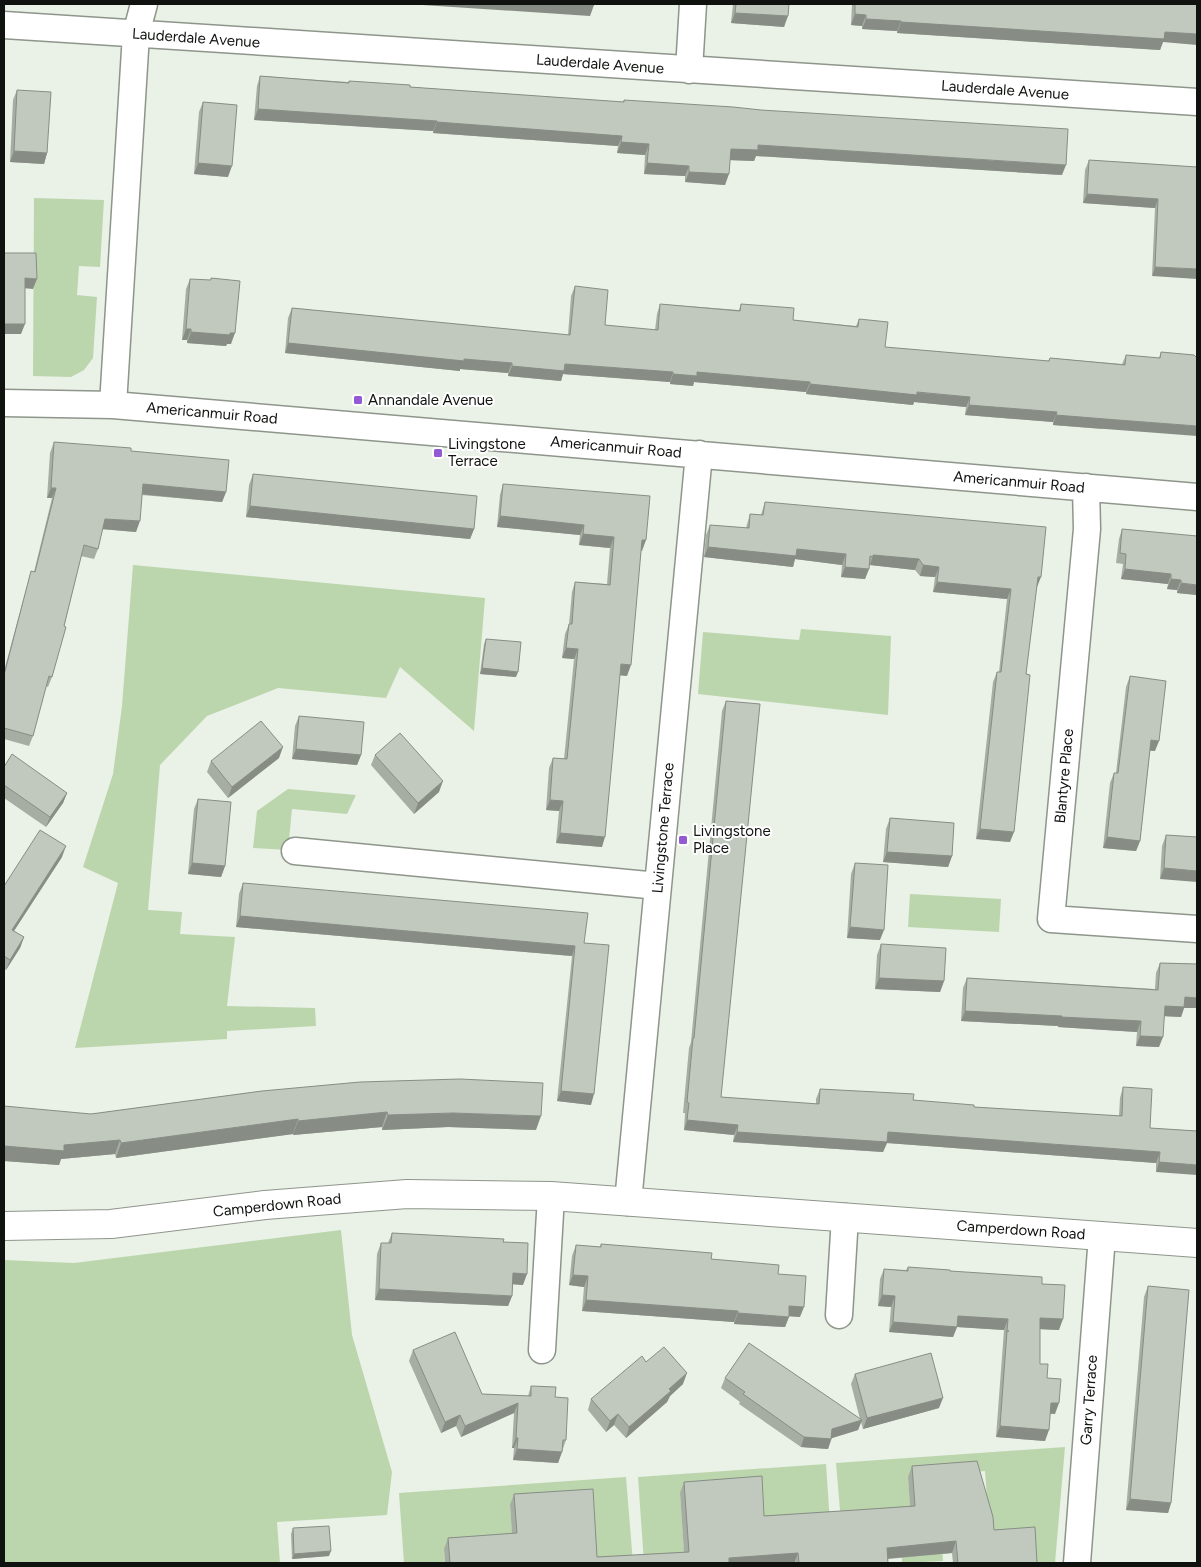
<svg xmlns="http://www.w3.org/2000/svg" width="1201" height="1567" font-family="Figtree,sans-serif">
  <rect width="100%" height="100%" fill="#eaf1e6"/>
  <path fill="#bbd6ad" d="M34,198L104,200L100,267L79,266L77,295L97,297L93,358L84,370L71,377L33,376Z
    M133,565L485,598L474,731L400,667L386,698L278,688L207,716L160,765L148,910L182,912L180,934L235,937L227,1006L315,1008L316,1026L227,1031V1039L75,1048L118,883L83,867L113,774L122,706Z
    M801,629L891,636L888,715L698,694L703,632L799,640Z
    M288,789L356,795L347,814L292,809L288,850L253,848L257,811Z
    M910,894L1001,899L999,932L908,927Z
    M341,1230L352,1335L392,1472L387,1515L277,1522L280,1563H4V1260L74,1263Z
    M1065,1447L1055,1563H1032L990,1541L985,1471L908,1477L911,1517L841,1522L836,1463Z
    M826,1464L830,1523L790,1525L680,1493L685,1563H644L638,1477Z
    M626,1477L633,1563H593L510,1505L513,1544L444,1549L445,1563H404L399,1493Z
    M940,1515L943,1561L902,1563V1557L923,1555Z"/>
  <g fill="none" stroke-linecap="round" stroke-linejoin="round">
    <g stroke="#8e958b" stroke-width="29">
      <path id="minor" d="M4,25L1197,102
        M689,70L693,4
        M4,403L113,405L1197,497
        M113,405L136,34L144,4
        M1086,487L1087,529L1051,919L1197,929
        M295,851L658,886
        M628,1202L699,454
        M839,1315L845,1217
        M542,1350L551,1196
        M1077,1563L1102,1236"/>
    </g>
    <g stroke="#8e958b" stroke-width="30">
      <path id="tertiary" d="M4,1226L111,1224L265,1205L407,1194L551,1196L1197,1243"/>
    </g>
    <use href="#minor" stroke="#fff" stroke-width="26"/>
    <use href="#tertiary" stroke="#fff" stroke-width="28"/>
  </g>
  <path fill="#a6ada3" d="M733,4H789L784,27L731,23Z
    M852,4H1197L1163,42L1160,50L897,33V31L862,29V26L851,25Z
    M260,76L348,82L349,81L410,87L623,102L624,100L1062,175L756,156L754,161L730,160L725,185L685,182V176L644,174L645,155L617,153L618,146L433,133V131L254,120L257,86Z
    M17,90L47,153L44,164L10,162L13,100Z
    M203,102L228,177L194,174L199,112Z
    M1089,160L1197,167L1152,276L1155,208L1083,203L1085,170Z
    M190,279L231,344H227L226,346L187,343V340H182L186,289Z
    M575,286L605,325L655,330L657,314L660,304L739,310L741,304L793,320L856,326L859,319L885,347L1048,361L1050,358L1122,364L1126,355L1159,358L1161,352L1194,355L1102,429L1053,425V422L965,415L966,407L914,402L913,405L806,394V392L694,382L693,386L670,384V382L563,374L561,381L508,376V373L460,369V371L285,353L288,318L292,308L568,335L571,296Z
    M54,442L131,451L226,492L222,502L142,495L136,532L102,529L98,549L94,559L81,556L52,677L48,687L46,686L33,736L29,746L4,739V671L28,582L31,571L34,572L52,498H47L50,453Z
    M253,474L474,529L470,539L246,517L249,485Z
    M503,484L642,551H641L627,676L620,675L602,847L556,843L559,811L546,810L549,768L553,758L564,759L574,659L562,658L565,634L569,624L572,592L575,582L607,584L610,548L579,545L580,535L497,527L500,495Z
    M765,502L1037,587H1036L1026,674L1010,842L976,839L993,682L997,672H999L1007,599L933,592L935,577L920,576L915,570L870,565L865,579L841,577L842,565L795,559L793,567L704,557L706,535L710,525L746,528L750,514L761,515Z
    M1122,529L1197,595L1177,593V590L1167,589L1168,584L1121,579L1123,564L1116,563L1119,539Z
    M486,639L516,677L480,674L484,644Z
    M1130,676L1155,751H1150L1140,841L1136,851L1103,848L1110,783L1114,773H1116L1126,687Z
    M726,701L721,1097L816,1104V1099L820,1089L913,1100L974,1107L1119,1116L1120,1098L1123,1087L1150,1128L1197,1131L1156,1172V1163L887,1143L883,1152L733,1142L734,1135L684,1130L685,1113H683L689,1048L691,1042L722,711Z
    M299,716L361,755L357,765L292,759L295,726Z
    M375,755L439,792L414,814L371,765Z
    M279,758L228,798L207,772L211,761Z
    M4,767L67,793L63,803L46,827L4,798Z
    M198,799L225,866L221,877L188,874L194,809Z
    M890,818L952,856L948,867L883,862L886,829Z
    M1166,835L1197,837L1160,879L1162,846Z
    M62,857L14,931L24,937L20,948L6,970L4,969V886Z
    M855,863L880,940L847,938L851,874Z
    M243,883L584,943L591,1105L557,1101L572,956L236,927L239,894Z
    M881,944L944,981L940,992L875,989L877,955Z
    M1160,963L1197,964V1008H1184L1181,1017L1164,1016L1159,1047L1136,1046L1137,1032L1058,1027V1026L961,1021L963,988L967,978L1155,989L1156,973Z
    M262,1091L536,1130L448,1127L382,1130V1127L293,1135V1134L116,1158L115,1154L61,1159L59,1165L4,1161L91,1114Z
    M392,1233L503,1242L523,1285L513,1284L512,1296L508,1306L375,1300L377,1254L381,1243H388Z
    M601,1244L711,1259L778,1274L800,1317L789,1316L785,1327L734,1324V1322L582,1311L584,1287L569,1285L572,1256L576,1245L600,1247Z
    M908,1267L1042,1284L1059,1330L1040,1329V1364L1047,1378L1055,1414H1050L1045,1441L996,1437L1004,1330L957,1327L953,1337L889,1332L891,1307L878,1306L880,1279L884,1269L906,1270Z
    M1148,1286L1171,1503L1168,1513L1126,1510L1144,1297Z
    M413,1350L482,1394L528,1396L531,1386L555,1397L566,1440L558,1463L513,1460L514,1448H512L514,1413L461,1437L456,1426L441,1433L409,1361Z
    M646,1362L683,1384L670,1396L667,1402L626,1438L614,1425L606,1432L588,1410L591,1399Z
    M855,1374L939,1408L863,1429L861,1422L858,1430L832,1438L828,1449L801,1447L739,1404L740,1402L721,1388L725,1378L860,1419L851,1384Z
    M912,1466L1037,1563H953L952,1553L888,1559V1563H445L444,1549L448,1538L512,1533L510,1505L514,1494L597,1557L684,1552L680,1493L684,1482L764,1516L856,1510L910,1506L908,1477Z
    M293,1528L329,1556L292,1559L291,1534Z"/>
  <path fill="#878d85" d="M407,4H573L594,5L590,16Z
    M735,13L788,16L784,27L731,23Z
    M855,14L866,15L862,26L851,25Z
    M866,19L901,21L897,31L862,29Z
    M901,22L1165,32L1197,34V45L1163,42L1160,50L897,33Z
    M258,109L437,121L433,131L254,120Z
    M437,122L622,136L618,146L433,133Z
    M621,142L649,144L645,155L617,153Z
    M758,145L1066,165L1062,175L756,156L754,161L727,160L731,149Z
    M14,151L47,153L44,164L10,162Z
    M198,163L232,166L228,177L194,174Z
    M647,163L689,166L685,176L644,174Z
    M689,172L729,174L725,185L685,182Z
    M1087,194L1158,199L1155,208L1083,203Z
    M1155,267L1197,269V279L1152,276Z
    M25,278L37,279L33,289L22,288Z
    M4,324H25L21,334H4Z
    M186,329H191L187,340H182Z
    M191,332L230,333H235L231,344H227L226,346L187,343Z
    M288,343L464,359L512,363L508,373L460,369V371L285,353Z
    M565,364L673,372L670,382L563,374L561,381L508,376L512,366Z
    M697,372L810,382L806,392L694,382L693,386L670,384L673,374Z
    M810,384L970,397L966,407L914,402L913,405L806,394Z
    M969,405L1057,412L1053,422L965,415Z
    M1056,415L1197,426V436L1053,425Z
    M143,484L226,492L222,502L139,494Z
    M51,488H56L52,498H47Z
    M250,506L474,529L470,539L246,517Z
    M500,516L584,525L580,535L497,527Z
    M105,519L140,521L136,532L101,529Z
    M583,534L614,537L610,548L579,545Z
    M642,540H646L642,551L638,550Z
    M708,547L797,549L846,554L842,565L795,559L793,567L704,557Z
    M873,555L919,559L915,570L870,565Z
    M923,565L939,567L935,577L920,576Z
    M845,567L869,569L865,579L841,577Z
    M1125,569L1171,574L1168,584L1121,579Z
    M1038,577H1041L1037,587H1034Z
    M1171,579L1181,580L1177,590L1167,589Z
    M937,582L1011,589L1007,599L933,592Z
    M1181,583L1197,585V595L1177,593Z
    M566,648L578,649L574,659L562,658Z
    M621,664L631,665L627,676L617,675Z
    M482,668L518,672L516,677L480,674Z
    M1151,740L1159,741L1155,751L1147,750Z
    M283,747L279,758L228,798L232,787Z
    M296,749L361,755L357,765L292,759Z
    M443,781L439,792L414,814L418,803Z
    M67,793L63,803L46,827L50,817Z
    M550,800L563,801L559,811L546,810Z
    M980,829L1014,832L1010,842L976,839Z
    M560,833L605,837L602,847L556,843Z
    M1107,837L1140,841L1136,851L1103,848Z
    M66,846L62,857L8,940L12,930Z
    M887,852L952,856L948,867L883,862Z
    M192,863L225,866L221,877L188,874Z
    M1164,868L1197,871V882L1160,879Z
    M240,916L575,946L572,956L236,927Z
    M850,927L884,930L880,940L847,938Z
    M24,937L20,948L6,970L10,960Z
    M879,978L944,981L940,992L875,989Z
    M1185,997L1197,998V1008H1184L1181,1017L1161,1016L1165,1006Z
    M965,1011L1062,1016L1058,1026L961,1021Z
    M1061,1017L1141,1021L1137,1032L1058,1027Z
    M1140,1036L1163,1037L1159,1047L1136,1046Z
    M561,1091L594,1094L591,1105L557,1101Z
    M387,1112L382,1127L293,1135L298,1121Z
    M453,1113L541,1116L536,1130L448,1127L382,1130L388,1115Z
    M298,1119L293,1134L116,1158L121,1143Z
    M687,1120L738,1125L734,1135L684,1130Z
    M737,1132H888L1160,1152L1156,1163L887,1143L883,1152L733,1142Z
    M120,1140L115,1154L61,1159L59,1165L4,1161V1146L64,1145Z
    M1159,1162L1197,1165V1175L1156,1172Z
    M513,1273L527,1274L523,1285L509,1284Z
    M573,1275L588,1276L584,1287L569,1285Z
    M379,1289L512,1296L508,1306L375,1300Z
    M882,1295L895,1296L891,1307L878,1306Z
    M586,1300L738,1311L734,1322L582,1311Z
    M789,1306L804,1307L800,1317L786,1316Z
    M738,1313L789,1317L785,1327L734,1324Z
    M958,1316L1008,1319L1004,1330L957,1327L953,1337L889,1332L893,1322Z
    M1040,1318L1063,1319L1059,1330L1036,1329Z
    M687,1373L683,1384L670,1396L667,1402L626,1438L629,1427L669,1389Z
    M943,1398L939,1408L863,1429L867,1418Z
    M518,1403L514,1413L461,1437L465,1426Z
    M1051,1403H1059L1055,1414L1047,1413Z
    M618,1414L614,1425L606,1432L610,1421Z
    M460,1415L456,1426L441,1433L445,1422Z
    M862,1420L858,1430L829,1439H831L828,1449L801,1447L804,1437Z
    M1000,1426L1049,1430L1045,1441L996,1437Z
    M516,1438H518L514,1448H512Z
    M517,1449L562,1452L558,1463L513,1460Z
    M1130,1499L1171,1503L1168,1513L1126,1510Z
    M956,1541L952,1553L883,1559L887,1548Z
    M331,1551L329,1556L292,1559L294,1554Z
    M798,1553L794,1563H727L729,1558Z"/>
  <path fill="#c1c9be" stroke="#878d85" d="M573,4H594V5Z
    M736,4H789L788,16L735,13Z
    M855,4H1197V34L1165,32L1164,39L901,22V21L866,19V15L855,14Z
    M260,76L349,83V81L410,85V87L624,102V100L733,107L761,110L1068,129L1066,165L758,145V150L731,149L729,174L689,172V166L647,163L649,144L621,142L622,136L437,122V121L258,109Z
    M17,90L51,92L47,153L14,151Z
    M203,102L237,105L232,166L198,163Z
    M1089,160L1197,167V269L1155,267L1158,199L1087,194Z
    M4,253H36L37,279L25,278V324H4Z
    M211,278L240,281L235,333H230V335L191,332V329H186L190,279L211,280Z
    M575,286L608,290L605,325L658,330L660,304L740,311L741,304L794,308L793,320L858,327L859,319L888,322L885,347L1049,361L1050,358L1125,365L1126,355L1160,358L1161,352L1194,355L1197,358V426L1105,419L1056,415L1057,412L969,405L970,397L917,392V395L810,384V382L697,372V376L673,374V372L565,364L564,371L512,366V363L464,359V361L288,343L292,308L570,335Z
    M54,442L131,448V451L229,460L226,492L143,484L140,521L105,519L98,549L84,545L64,626L66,627L52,677L49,676L33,736L4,728V675L31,571L35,572L56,488H51Z
    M253,474L477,496L474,529L250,506Z
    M503,484L650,496L646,540H642L631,665L621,664L605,837L560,833L563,801L550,800L553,758L567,759L578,649L566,648L569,624H572L575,582L610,585L614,537L583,534L584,525L500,516Z
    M765,502L1046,527L1041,577H1038L1026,674L1030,675L1014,832L980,829L997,672H1001L1011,589L937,582L939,567L923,565L919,559L873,555V557L870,556L869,569L845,567L846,554L797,549L796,556L708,547L710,525L749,528L750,514L763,515Z
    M1122,529L1197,536V585L1181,583V580L1171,579V574L1125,569L1126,554L1120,553Z
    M486,639L521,642L518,672L482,668Z
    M1130,676L1166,681L1159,741L1151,740L1140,841L1107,837L1114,773H1118Z
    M726,701L760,704L721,1097L819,1104L820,1089L914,1094L913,1100L974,1105V1107L1122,1116L1123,1087L1152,1089L1150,1128L1197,1131V1165L1159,1162L1160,1152L888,1132L887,1142L737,1132L738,1125L687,1120L689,1103L687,1102L693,1038H694Z
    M299,716L364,722L361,755L296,749Z
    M261,721L283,747L232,787L211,761Z
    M400,733L443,781L418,803L375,755Z
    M12,754L67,793L50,817L4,785V767Z
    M198,799L231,802L225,866L192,863Z
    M890,818L954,823L952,856L887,852Z
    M40,830L66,846L12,930L24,937L10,960L4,956V886Z
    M1166,835L1197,837V871L1164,868Z
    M855,863L888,865L884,930L850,927Z
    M243,883L588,913L584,943L609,945L594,1094L561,1091L575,946L240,916Z
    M881,944L946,948L944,981L879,978Z
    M1160,963L1197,964V998L1185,997L1184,1007L1165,1006L1163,1037L1140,1036L1141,1021L1061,1017L1062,1016L965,1011L967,978L1158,990Z
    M460,1079L543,1083L541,1116L453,1113L388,1115L387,1112L298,1121V1119L121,1143L120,1140L64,1145V1151L4,1146V1106L91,1114L262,1091L360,1082Z
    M392,1233L504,1239L503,1242L528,1243L527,1274L513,1273L512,1296L379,1289L381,1243H391Z
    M601,1244L712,1253L711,1259L779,1265L778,1274L806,1276L804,1307L789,1306V1317L738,1313V1311L586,1300L588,1276L573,1275L576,1245L601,1247Z
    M908,1267L950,1270V1271L1042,1277V1284L1065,1285L1063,1319L1040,1318V1364H1048L1047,1378L1061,1379L1059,1403H1051L1049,1430L1000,1426L1007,1331H1009H1007L1008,1319L958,1316L957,1327L893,1322L895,1296L882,1295L884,1269L908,1271Z
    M1148,1286L1189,1290L1171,1503L1130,1499Z
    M455,1332L482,1394L531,1396V1386L556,1387L555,1397L568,1398L566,1440H563L562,1452L517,1449L518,1438H516L518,1403L465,1426L460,1415L445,1422L413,1350Z
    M749,1343L862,1420L832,1429L831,1439L804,1437L743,1394L745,1392L725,1378Z
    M664,1347L687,1373L669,1389L671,1391L629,1427L618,1414L610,1421L591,1399L642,1356L646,1362Z
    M931,1353L943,1398L867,1418L855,1374Z
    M977,1461L993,1517L994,1530L1035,1527L1037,1563H958L956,1541L887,1548L888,1563H799L798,1553L729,1558V1563H450L448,1538L517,1533L514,1494L593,1489L597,1557L689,1552L684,1482L762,1476L764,1516L856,1510L915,1506L912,1466Z
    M329,1526L331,1551L294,1554L293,1528Z"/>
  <g fill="#935bd3" stroke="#fff" stroke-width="2">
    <rect x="353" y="395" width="10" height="10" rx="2.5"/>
    <rect x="433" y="448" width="10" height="10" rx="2.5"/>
    <rect x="678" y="835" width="10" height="10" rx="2.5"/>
  </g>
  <g text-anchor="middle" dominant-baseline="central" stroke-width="4" stroke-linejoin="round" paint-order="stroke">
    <g font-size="15" fill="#0f120e" stroke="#fff">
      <text transform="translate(196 38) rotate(4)">Lauderdale Avenue</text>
      <text transform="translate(600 64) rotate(4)">Lauderdale Avenue</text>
      <text transform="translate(1005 90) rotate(4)">Lauderdale Avenue</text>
      <text transform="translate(212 413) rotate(5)">Americanmuir Road</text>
      <text transform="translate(616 447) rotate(5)">Americanmuir Road</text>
      <text transform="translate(1019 482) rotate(5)">Americanmuir Road</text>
      <text transform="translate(1064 776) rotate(-85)">Blantyre Place</text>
      <text transform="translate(663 828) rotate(-85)">Livingstone Terrace</text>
      <text transform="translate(277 1205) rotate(-6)">Camperdown Road</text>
      <text transform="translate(1021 1230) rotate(4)">Camperdown Road</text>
      <text transform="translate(1089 1400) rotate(-86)">Garry Terrace</text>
    </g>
    <g font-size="15" fill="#0f120e" stroke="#fff" text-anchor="start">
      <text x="368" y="400">Annandale Avenue</text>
      <text x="448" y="444">Livingstone<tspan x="448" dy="17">Terrace</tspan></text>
      <text x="693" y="831">Livingstone<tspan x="693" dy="17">Place</tspan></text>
    </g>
  </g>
  <rect width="1201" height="1567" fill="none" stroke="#0f120e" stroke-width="10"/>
</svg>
